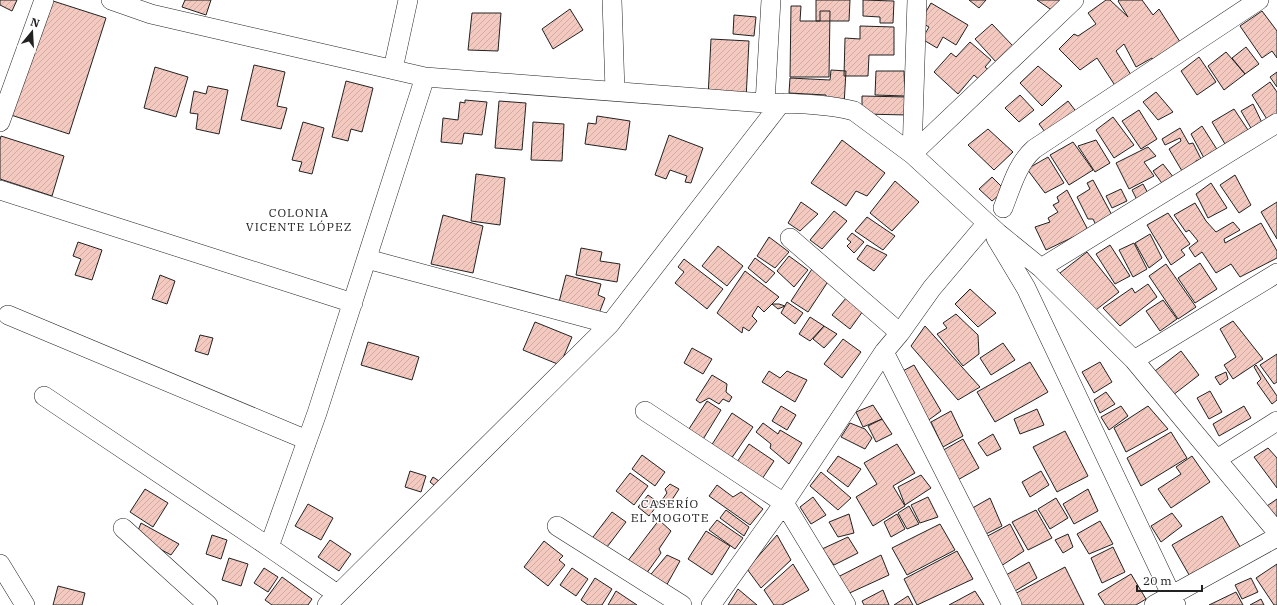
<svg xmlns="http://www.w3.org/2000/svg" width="1277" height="605" font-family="'IBM Plex Serif',serif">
  <defs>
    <pattern id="building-hatch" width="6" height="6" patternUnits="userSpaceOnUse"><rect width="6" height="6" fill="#f3c9c0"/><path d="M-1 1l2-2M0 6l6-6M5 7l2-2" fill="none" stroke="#d0aca5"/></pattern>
  </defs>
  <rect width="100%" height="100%" fill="#fff"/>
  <path fill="url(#building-hatch)" stroke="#222" d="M0,0H17L12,11L0,5Z
    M50,0L106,18L69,134L11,115Z
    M185,0H211L206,15L182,7Z
    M816,0H850L849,21H816Z
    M863,0L894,1L893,23H880V17L863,16Z
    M969,0H986L979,8Z
    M1037,0H1064L1053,11Z
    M1106,0H1110L1128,17L1118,1L1119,0H1142L1153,15L1159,9L1182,45L1156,64L1152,58L1136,67L1124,44L1116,51L1133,78L1116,87L1097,58L1080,70L1059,49L1074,34L1078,36L1096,24L1088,13Z
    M931,3L968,25L956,45L943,37L937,48L922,39L929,27L920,22Z
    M791,6H801L800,21H820V11H830L829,77H790Z
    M570,9L583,30L553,49L542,29Z
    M1262,11L1277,31V58L1272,51L1262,58L1240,26Z
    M472,13H501L498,51L468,50Z
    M734,15L756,17L754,36L733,34Z
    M992,24L1013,46L996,62L975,39Z
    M860,26L894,27V55H869L868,76H844L845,38L860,39Z
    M711,39L749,41L746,99L708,97Z
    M970,42L991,60L985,67L991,72L982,82L974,75L958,94L934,72L951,53L956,57Z
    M1246,47L1259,64L1245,74L1232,58Z
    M1226,52L1245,74L1224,90L1208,66Z
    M1199,57L1216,82L1197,95L1181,71Z
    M254,65L285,72L277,106L287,108L281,129L241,120Z
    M1038,66L1062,86L1042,106L1020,83Z
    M155,67L188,77L176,117L144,108Z
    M831,70L846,71L844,105L826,104V95L789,93L790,78L830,80Z
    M876,71H904L905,96L875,95Z
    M1277,72V87L1270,77Z
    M346,81L373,88L362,132L351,129L348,141L332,137Z
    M1270,82L1277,92V115L1268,121L1252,95Z
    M208,86L228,90L219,134L196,129L198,114L190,113L194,91L206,94Z
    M1156,92L1173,112L1158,120L1143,102Z
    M1020,95L1034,110L1019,122L1005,108Z
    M862,96L908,97V115L862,114Z
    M465,100L487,102L482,135L464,133L462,144L441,142L443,118L458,120L460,102L465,103Z
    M499,101L526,103L522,150L495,148Z
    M1068,101L1078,114L1048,136L1039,124Z
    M1253,104L1265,129L1255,135L1241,111Z
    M1234,109L1252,136L1228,149L1212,122Z
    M1139,110L1157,139L1141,149L1122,121Z
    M597,116L630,121L626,150L585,144L588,123L596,124Z
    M1113,117L1134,145L1114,158L1096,130Z
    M303,122L324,128L312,174L299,171L302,162L292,160Z
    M533,122L564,124L562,161L531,160Z
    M1202,126L1218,151L1204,158L1191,134Z
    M1180,128L1189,144L1193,143L1201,159L1196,161L1199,168L1182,171L1169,149L1181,141L1180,138L1165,145L1162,139Z
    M988,129L1013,152L994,170L968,145Z
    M669,135L703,148L691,183L685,182L687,176L670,170L666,179L655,175Z
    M1,136L64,156L52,196L0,179V140Z
    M842,140L885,173L867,196L856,191L846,206L811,183Z
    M1096,140L1110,163L1095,172L1078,146Z
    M1073,142L1093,170L1069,185L1050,155Z
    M1148,147L1156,156L1144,162L1154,176L1129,189L1116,163Z
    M1048,157L1064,183L1045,193L1027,169Z
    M1163,164L1174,178L1164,186L1153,171Z
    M476,174L505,178L500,225L471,221Z
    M1235,175L1251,205L1239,213L1220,185Z
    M992,177L1005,190L992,201L979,189Z
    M1093,180L1113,217L1097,227L1093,219H1088L1077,197L1090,189L1087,183Z
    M895,181L919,202L892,231L870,213Z
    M1211,183L1227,208L1208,218L1196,194Z
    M1143,184L1151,199L1139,204L1132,190Z
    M1121,189L1127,201L1112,208L1106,196Z
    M1067,190L1088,230L1046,250L1035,227L1050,222L1048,218L1058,212L1053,205L1059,202L1057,197Z
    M801,202L818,214L800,231L788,223Z
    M1277,202V239L1261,212Z
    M1195,203L1206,221L1216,232L1233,222L1240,230L1224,239L1225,243L1261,223L1277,251V258L1240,277L1231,264L1216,273L1202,252L1195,257L1189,248L1198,241L1189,230L1186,232L1174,215Z
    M834,211L847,221L822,249L810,240Z
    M1168,213L1190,244L1181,250L1185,255L1171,265L1147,225Z
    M443,215L483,226L473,273L431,264Z
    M867,217L895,236L883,250L855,231Z
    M852,233L864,242L854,253L847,246L851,242L847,239Z
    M1150,234L1162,258L1149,268L1135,243Z
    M769,237L789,252L775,268L757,256Z
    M78,242L102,250L92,280L75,275L81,259L73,256Z
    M1134,243L1147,269L1133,277L1119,250Z
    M867,245L887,255L874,271L857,259Z
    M1110,245L1130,276L1115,284L1096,254Z
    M718,246L743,266L727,286L702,266Z
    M581,248L602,252L600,261L620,264L617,282L576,275Z
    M1087,252L1119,292L1092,313L1060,273Z
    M789,256L808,270L794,287L777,271Z
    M755,258L775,273L766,283L748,268Z
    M684,259L723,289L707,309L675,283L684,272L678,267Z
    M1200,263L1217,289L1195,303L1178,278Z
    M1166,264L1196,307L1178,319L1149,276Z
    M812,269L829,280L808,312L791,301Z
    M745,271L779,297L764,312L758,306L752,316L757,321L749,331L743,327L742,333L717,313Z
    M160,275L175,281L167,304L152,299Z
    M566,275L601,284L598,295L605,298L598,316L558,306Z
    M1148,284L1157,297L1120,326L1103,308L1132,288L1135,293Z
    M970,289L996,313L978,327L955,304Z
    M846,298L863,311L850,329L832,315Z
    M1163,300L1177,319L1160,331L1146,311Z
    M787,302L803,313L795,324L781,313Z
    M772,304H779L785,306L778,309Z
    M956,314L978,335L979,354L963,366L937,334L947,328L943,323Z
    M810,317L824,326L810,341L799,334Z
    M1233,321L1263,359L1233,379L1224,365L1236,357L1220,329Z
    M535,322L572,337L560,365L523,350Z
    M824,326L837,334L824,348L813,339Z
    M925,326L980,387L958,400L911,346Z
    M200,335L213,338L208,355L195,351Z
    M843,339L861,352L842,378L824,364Z
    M368,342L419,357L412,380L361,365Z
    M1003,343L1015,360L991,375L980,358Z
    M692,348L712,359L703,374L684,363Z
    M1181,351L1199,375L1173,395L1155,371Z
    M1277,354V382L1274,384L1260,365Z
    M1030,362L1048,392L995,422L977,392Z
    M1100,362L1112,382L1094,393L1082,372Z
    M914,365L941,411L926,422L899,373Z
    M1256,365L1277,396V400L1272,404L1257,383L1261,379L1254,367Z
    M769,371L780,378L787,371L807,380L795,402L762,382Z
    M1226,372L1228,379L1220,385L1215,377Z
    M712,375L727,384L726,392L732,397L729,402L723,399L719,404L709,398L700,403L696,400Z
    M1210,391L1222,412L1209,419L1197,398Z
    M1106,392L1115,404L1100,413L1094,400Z
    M707,401L721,410L702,441L687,432Z
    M873,405L882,419L863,427L856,412Z
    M781,406L796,415L787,430L772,421Z
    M1121,406L1128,416L1109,430L1101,417Z
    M1148,406L1168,429L1126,452L1114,428Z
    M1244,406L1251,418L1219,436L1213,424Z
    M1037,409L1044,425L1020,434L1014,419Z
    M951,411L963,436L943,447L931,422Z
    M732,413L753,427L731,459L711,446Z
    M882,419L892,434L876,442L868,426Z
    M763,423L778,434L780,430L802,443L789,464L770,448L771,444L756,432Z
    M850,423L865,429L872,438L865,449L841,437Z
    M1065,431L1088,476L1057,492L1033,447Z
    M1171,432L1187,458L1141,486L1127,458Z
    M993,434L1001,449L987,456L978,443Z
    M963,439L979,468L954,482L938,453Z
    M749,444L774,461L762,479L737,462Z
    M897,444L915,473L893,486L905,506L873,526L856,497L877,484L864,463Z
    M1268,448L1277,458V488L1254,457Z
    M642,455L665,472L655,486L632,469Z
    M838,456L861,469L848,487L827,471Z
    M1192,456L1210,482L1171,508L1158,489L1181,474L1176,467Z
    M410,471L426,476L421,492L405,487Z
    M1041,471L1049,485L1030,497L1022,482Z
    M821,472L851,498L838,510L810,486Z
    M630,473L648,486L634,505L616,491Z
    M921,475L931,488L905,505L898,487Z
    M433,477L439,481L435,486L430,482Z
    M670,484L679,489L668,506L662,500L667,493L665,489Z
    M717,485L733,497L741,492L763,509L750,525L709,496Z
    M145,489L168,503L153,527L130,512Z
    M1088,489L1098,511L1074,524L1063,504Z
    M648,495L659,503L649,516L638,507Z
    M813,497L826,515L811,524L800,507Z
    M928,497L938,517L920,523L911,505Z
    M990,498L1002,526L982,536L969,510Z
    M1056,498L1068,518L1050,529L1038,509Z
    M1277,499V516L1271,520L1264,508Z
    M308,504L333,518L321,540L295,526Z
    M909,506L919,524L907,529L898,513Z
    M726,510L749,527L744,536L720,518Z
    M1036,510L1052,538L1028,550L1012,522Z
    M612,512L626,522L604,551L590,541Z
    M1172,513L1182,526L1161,542L1151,526Z
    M849,514L854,533L838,537L829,522Z
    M897,514L905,529L891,537L884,522Z
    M1222,516L1242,550L1192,580L1172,545Z
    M659,520L671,531L659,549L661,553L644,577L627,562Z
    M717,520L743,538L735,549L709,530Z
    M1100,521L1113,544L1089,554L1077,534Z
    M141,523L179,544L171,555L136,536Z
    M940,524L955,550L907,575L892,548Z
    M1010,524L1024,551L998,568L982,539Z
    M706,531L730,546L712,575L688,559Z
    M1068,534L1073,547L1063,553L1055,540Z
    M212,535L227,540L221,559L206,554Z
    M777,535L791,560L761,588L747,569Z
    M848,537L858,553L834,565L822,549Z
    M330,540L351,554L339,571L318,557Z
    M544,541L563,556L559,560L565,565L548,586L524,567Z
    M1113,547L1125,572L1102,583L1091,558Z
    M957,551L973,579L917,605L904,579Z
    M667,555L680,561L665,588L647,579Z
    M881,555L889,575L843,596L834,579Z
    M229,558L248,564L241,586L222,580Z
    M1029,562L1037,578L1015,591L1006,575Z
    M793,564L809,590L782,605H774L764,590Z
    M1277,564V605H1274L1256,578Z
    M1065,567L1084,605H1013L1009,597Z
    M264,568L278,577L268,592L254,583Z
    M572,568L588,579L576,596L560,585Z
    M1131,574L1146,599L1136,605H1105L1098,594Z
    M282,577L312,599L308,605H272L265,600Z
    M595,578L612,589L602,605H588L581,600Z
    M1251,578L1258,592L1242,599L1235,585Z
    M58,586L85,593L82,605H53Z
    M738,589L757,605H728Z
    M883,590L889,605H864L862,601Z
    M616,591L637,605H608Z
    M975,591L984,605H949Z
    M1236,592L1243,605H1209Z
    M908,596L913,605H894Z
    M1261,599L1264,605H1250Z"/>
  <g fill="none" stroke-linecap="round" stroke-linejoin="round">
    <g stroke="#222" stroke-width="20">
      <path id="minor" d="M111,0L151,14L425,77L765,103C792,103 829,104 854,111L912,154L998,233L1041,268L1134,360L1277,532
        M612,0L615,91
        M393,69L408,0
        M765,103L771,0
        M0,122L44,0
        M912,154L1074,0
        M912,154L917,0
        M0,190L353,303
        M1003,208C1011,188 1017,164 1034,149L1259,0
        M790,238L900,333
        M996,238L1026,288L1176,605
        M367,259L610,324
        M1041,268L1277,123
        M8,315L307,440
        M884,352L1012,605
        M1134,360L1277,273
        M44,396L269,547L337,594
        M645,411L784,503L846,605
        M1217,459L1277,421
        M557,526L682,605
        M123,528L208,605
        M269,547L317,413L425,77
        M0,564L25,605
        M327,605L610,324L781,103
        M711,605L784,503L884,352L900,333L932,288L987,223
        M1154,605L1277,537"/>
    </g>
    <use href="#minor" stroke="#fff" stroke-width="19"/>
  </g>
  <g text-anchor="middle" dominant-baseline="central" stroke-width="3" stroke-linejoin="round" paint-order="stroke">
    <g font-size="12" letter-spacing="1" fill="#222" stroke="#fff">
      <text x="299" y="212">COLONIA<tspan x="299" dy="14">VICENTE LÓPEZ</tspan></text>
      <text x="670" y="503">CASERÍO<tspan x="670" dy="14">EL MOGOTE</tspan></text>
    </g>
  </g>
  <g transform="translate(32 32) rotate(18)" stroke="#ffffff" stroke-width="3" paint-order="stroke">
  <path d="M0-3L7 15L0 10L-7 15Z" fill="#222222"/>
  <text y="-6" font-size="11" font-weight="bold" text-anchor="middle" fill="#222222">N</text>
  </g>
  <path d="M1137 585v6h65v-6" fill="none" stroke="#222222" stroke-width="2"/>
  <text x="1143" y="585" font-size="12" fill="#222222" stroke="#ffffff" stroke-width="3" paint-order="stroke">20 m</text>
</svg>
